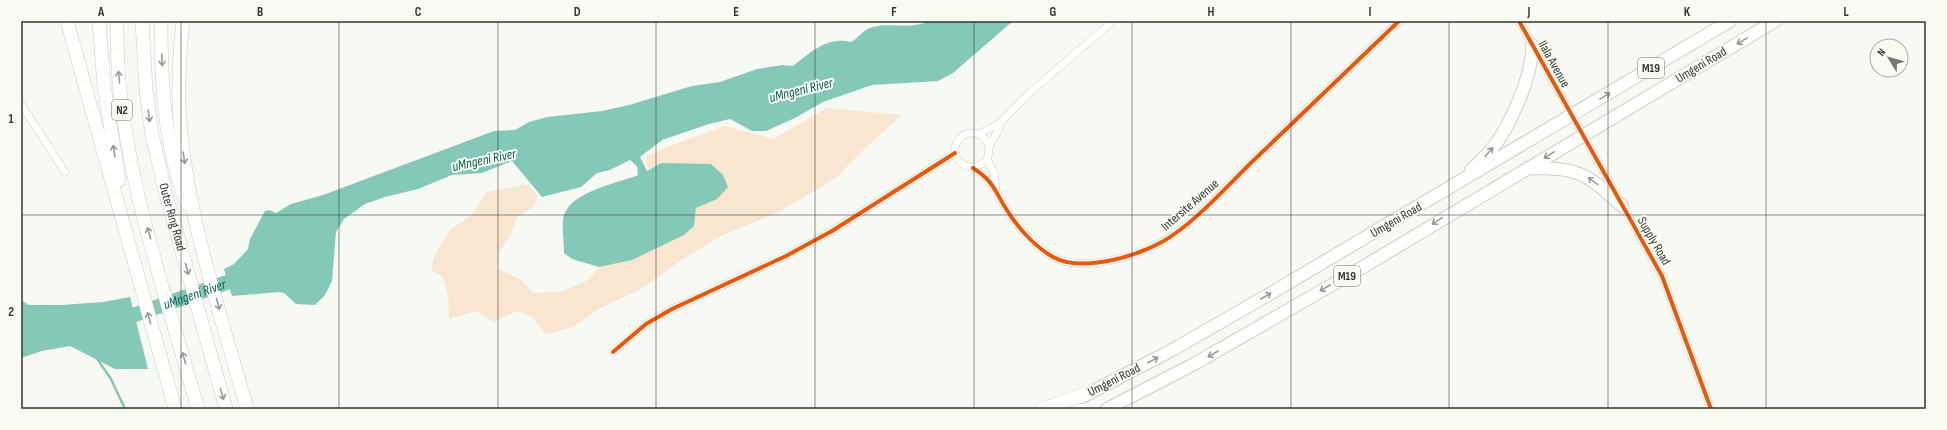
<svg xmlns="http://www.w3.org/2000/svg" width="1947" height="430" font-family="'Sofia Sans Condensed',sans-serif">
<rect width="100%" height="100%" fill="#f7f9f3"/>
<!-- green -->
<path fill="#f8e6d1" d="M 827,108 L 902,115 L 864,149 L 836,178 L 777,213 L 721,236 L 680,261 L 643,288 L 599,309 L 573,327 L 546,335 L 532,317 L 517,311 L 493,322 L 477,311 L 449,319 L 448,296 L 443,277 L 431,270 L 435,255 L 450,230 L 472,215 L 487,192 L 529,184 L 538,198 L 531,209 L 516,218 L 511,234 L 500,251 L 497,268 L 521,280 L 533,293 L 560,292 L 588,280 L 599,267 L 632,260 L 694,226 L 696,208 L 717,199 L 684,164 L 661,163 L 648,169 L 646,156 L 675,144 L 725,126 L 773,139 Z"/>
<!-- water -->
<path fill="#84c9b8" d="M 929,21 L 1013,21 L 953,73 L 938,81 L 872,85 L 823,102 L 795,118 L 766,131 L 752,131 L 730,119 L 709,124 L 662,140 L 640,157 L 647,171 L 661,163 L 711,164 L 723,175 L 728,187 L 717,199 L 696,208 L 694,226 L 684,235 L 632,260 L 599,267 L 572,259 L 564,253 C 564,243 562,228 563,219 C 568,191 617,184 638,175 L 637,166 L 630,160 L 610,170 L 597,173 L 581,187 L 542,197 L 512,161 L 482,173 L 452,175 L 418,189 L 385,197 L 365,204 L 344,219 L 336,232 L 332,281 L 325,295 L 315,305 L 296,304 L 284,293 L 279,292 L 232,296 L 224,269 L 234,264 L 248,249 L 250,239 L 265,211 L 269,210 L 276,213 L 291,204 L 323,195 L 494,131 L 515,130 L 529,122 L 547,117 L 602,111 L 629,105 L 692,86 L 720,82 L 757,69 L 782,65 L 793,66 C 810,53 827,36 851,42 C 859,38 863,29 873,27 C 891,22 911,30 929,21 Z
M 130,297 L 148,369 L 115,369 L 70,346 L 42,351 L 21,358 L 21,300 L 29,305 L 61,305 L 103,302 Z"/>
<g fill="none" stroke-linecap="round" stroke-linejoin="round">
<!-- stream -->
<path stroke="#84c9b8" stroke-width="2.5" d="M 96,357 L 111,379 L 125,409"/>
<!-- river -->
<path stroke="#84c9b8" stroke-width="15" id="s1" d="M 117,321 L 237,279 L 246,273"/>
<!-- minor casing -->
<g stroke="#cdceca" stroke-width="8">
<path id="minor" d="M 1519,21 L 1662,276 L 1711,409
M 21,104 L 65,172
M955 150a17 17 0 1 1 34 0a17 17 0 1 1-34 0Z
M 979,134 L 1000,123 L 1026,96 L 1113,21
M 989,146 L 999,129 L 1000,123
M 987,159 L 994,172 L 996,190
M 973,168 C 978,171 983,175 987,179 C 995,187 999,198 1005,207 C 1016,226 1034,246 1053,257 C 1084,274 1147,254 1173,235 C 1203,214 1229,184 1255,159 C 1303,113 1351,67 1399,21
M 613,352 L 646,324 L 672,309 L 786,256 L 832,231 L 955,153"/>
</g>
<!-- trunk casing -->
<g stroke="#cdceca" stroke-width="14">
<path id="trunk" d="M 1528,168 C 1579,168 1585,172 1622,206
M 1471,170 C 1478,164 1485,157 1491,150 C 1510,127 1533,75 1532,45
M 1082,397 L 1174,349 L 1268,295 L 1730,21
M 1107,409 L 1196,363 L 1363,267 L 1775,21"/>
</g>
<!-- motorway casing -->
<g stroke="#cdceca" stroke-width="14">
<g id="motorway">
<path d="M 67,21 L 175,409"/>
<path d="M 99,21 L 104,86 L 119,180"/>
<path d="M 117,21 C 117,52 118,84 123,115 C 137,214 171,313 198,409"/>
<path id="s2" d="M 142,21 L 146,90 L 152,135 L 165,191 L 226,409"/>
<path d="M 161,21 C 161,82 164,147 187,204"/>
<path d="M 183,21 C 179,58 177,96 181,133 C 190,227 222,318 247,409"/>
<path d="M 1042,409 L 1091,392"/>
</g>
</g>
<!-- minor -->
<use href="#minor" stroke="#fefefd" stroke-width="7"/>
<!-- trunk -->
<use href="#trunk" stroke="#fefefd" stroke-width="12"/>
<!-- motorway -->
<use href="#motorway" stroke="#fefefd" stroke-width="13"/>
<!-- cycleway casing -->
<g stroke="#f8fbf1" stroke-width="6">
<path id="cycleway" d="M 1519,21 L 1662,276 L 1711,409
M 973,168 C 978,171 983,175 987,179 C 995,187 999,198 1005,207 C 1016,226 1034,246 1053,257 C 1084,274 1147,254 1173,235 C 1203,214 1229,184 1255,159 C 1303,113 1351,67 1399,21
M 613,352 L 646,324 L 672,309 L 786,256 L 832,231 L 955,153"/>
</g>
<!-- cycleway -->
<use href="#cycleway" stroke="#e8590c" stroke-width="4"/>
</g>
<!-- one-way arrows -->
<defs><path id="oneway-shaft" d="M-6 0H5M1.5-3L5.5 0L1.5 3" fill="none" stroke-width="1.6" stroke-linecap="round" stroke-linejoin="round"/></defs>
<g stroke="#999a97">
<use href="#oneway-shaft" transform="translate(1742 41) rotate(149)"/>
<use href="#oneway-shaft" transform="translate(162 60) rotate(87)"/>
<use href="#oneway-shaft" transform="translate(119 77) rotate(-95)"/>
<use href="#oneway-shaft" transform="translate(1605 96) rotate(-31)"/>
<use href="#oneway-shaft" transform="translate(149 116) rotate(82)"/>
<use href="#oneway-shaft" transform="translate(114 151) rotate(-100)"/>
<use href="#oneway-shaft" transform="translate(1489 152) rotate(-50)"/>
<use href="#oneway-shaft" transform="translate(1549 155) rotate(149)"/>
<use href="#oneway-shaft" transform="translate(184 158) rotate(82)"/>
<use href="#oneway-shaft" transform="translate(1593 181) rotate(-144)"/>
<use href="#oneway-shaft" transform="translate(1437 221) rotate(149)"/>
<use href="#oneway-shaft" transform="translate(149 233) rotate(-106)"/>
<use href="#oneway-shaft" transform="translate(187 269) rotate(74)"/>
<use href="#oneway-shaft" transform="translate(1325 288) rotate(150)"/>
<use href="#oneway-shaft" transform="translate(1266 296) rotate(-30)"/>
<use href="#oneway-shaft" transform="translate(218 304) rotate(75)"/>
<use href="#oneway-shaft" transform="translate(149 318) rotate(-106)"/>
<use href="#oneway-shaft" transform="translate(1213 354) rotate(150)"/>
<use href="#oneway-shaft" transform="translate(184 358) rotate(-106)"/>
<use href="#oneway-shaft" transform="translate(1153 360) rotate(-27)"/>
<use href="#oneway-shaft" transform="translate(222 394) rotate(74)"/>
</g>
<!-- grid -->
<path fill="none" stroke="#343531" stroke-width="1" stroke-opacity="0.55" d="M 181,21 L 181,409M 339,21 L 339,409M 498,21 L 498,409M 656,21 L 656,409M 815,21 L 815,409M 974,21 L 974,409M 1132,21 L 1132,409M 1291,21 L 1291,409M 1449,21 L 1449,409M 1608,21 L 1608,409M 1766,21 L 1766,409M 21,215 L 1926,215"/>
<g text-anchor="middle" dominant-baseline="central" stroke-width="4" stroke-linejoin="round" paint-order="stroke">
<!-- shield labels -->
<g fill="#f8fbf1" stroke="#6f706b" stroke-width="1">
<rect x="1638" y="58" width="26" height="20" rx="3"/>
<rect x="112" y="100" width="20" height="20" rx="3"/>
<rect x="1334" y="266" width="26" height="20" rx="3"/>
</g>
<g font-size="12" font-weight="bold" fill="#343531">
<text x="1651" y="68">M19</text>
<text x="122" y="110">N2</text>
<text x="1347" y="276">M19</text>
</g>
<!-- street labels -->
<g font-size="13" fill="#343531" stroke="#f8fbf1">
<text transform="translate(1554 64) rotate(61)">Ilala Avenue</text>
<text transform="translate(1701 65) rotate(-31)">Umgeni Road</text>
<text transform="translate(1190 205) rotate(-41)">Intersite Avenue</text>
<text stroke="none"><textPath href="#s2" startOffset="199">Outer Ring Road</textPath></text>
<text transform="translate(1396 220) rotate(-30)">Umgeni Road</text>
<text transform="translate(1654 241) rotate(60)">Supply Road</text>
<text transform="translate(1114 380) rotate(-27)">Umgeni Road</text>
</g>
<!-- water labels -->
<g font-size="14" font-style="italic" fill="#116251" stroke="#f8fbf1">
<text transform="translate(801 90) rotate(-14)">uMngeni River</text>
<text transform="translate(484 160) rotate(-12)">uMngeni River</text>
<text stroke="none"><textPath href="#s1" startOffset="82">uMngeni River</textPath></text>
</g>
</g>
<!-- border -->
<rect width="1947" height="430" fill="none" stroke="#f8fbf1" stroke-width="44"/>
<!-- north arrow -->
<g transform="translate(1889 58) rotate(307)"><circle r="19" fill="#f8fbf1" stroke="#aaaca4"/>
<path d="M0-3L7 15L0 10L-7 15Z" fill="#787a75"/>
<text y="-6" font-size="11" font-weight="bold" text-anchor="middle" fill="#343531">N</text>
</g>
<rect x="22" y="22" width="1903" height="386" fill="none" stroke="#343531" stroke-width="1.5"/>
<g font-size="13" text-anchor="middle" font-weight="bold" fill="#343531">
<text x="101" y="16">A</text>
<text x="260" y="16">B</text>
<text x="418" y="16">C</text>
<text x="577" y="16">D</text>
<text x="736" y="16">E</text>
<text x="894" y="16">F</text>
<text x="1053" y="16">G</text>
<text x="1211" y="16">H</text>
<text x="1370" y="16">I</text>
<text x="1529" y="16">J</text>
<text x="1687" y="16">K</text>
<text x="1846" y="16">L</text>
<text x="11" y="123">1</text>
<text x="11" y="316">2</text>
</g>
</svg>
